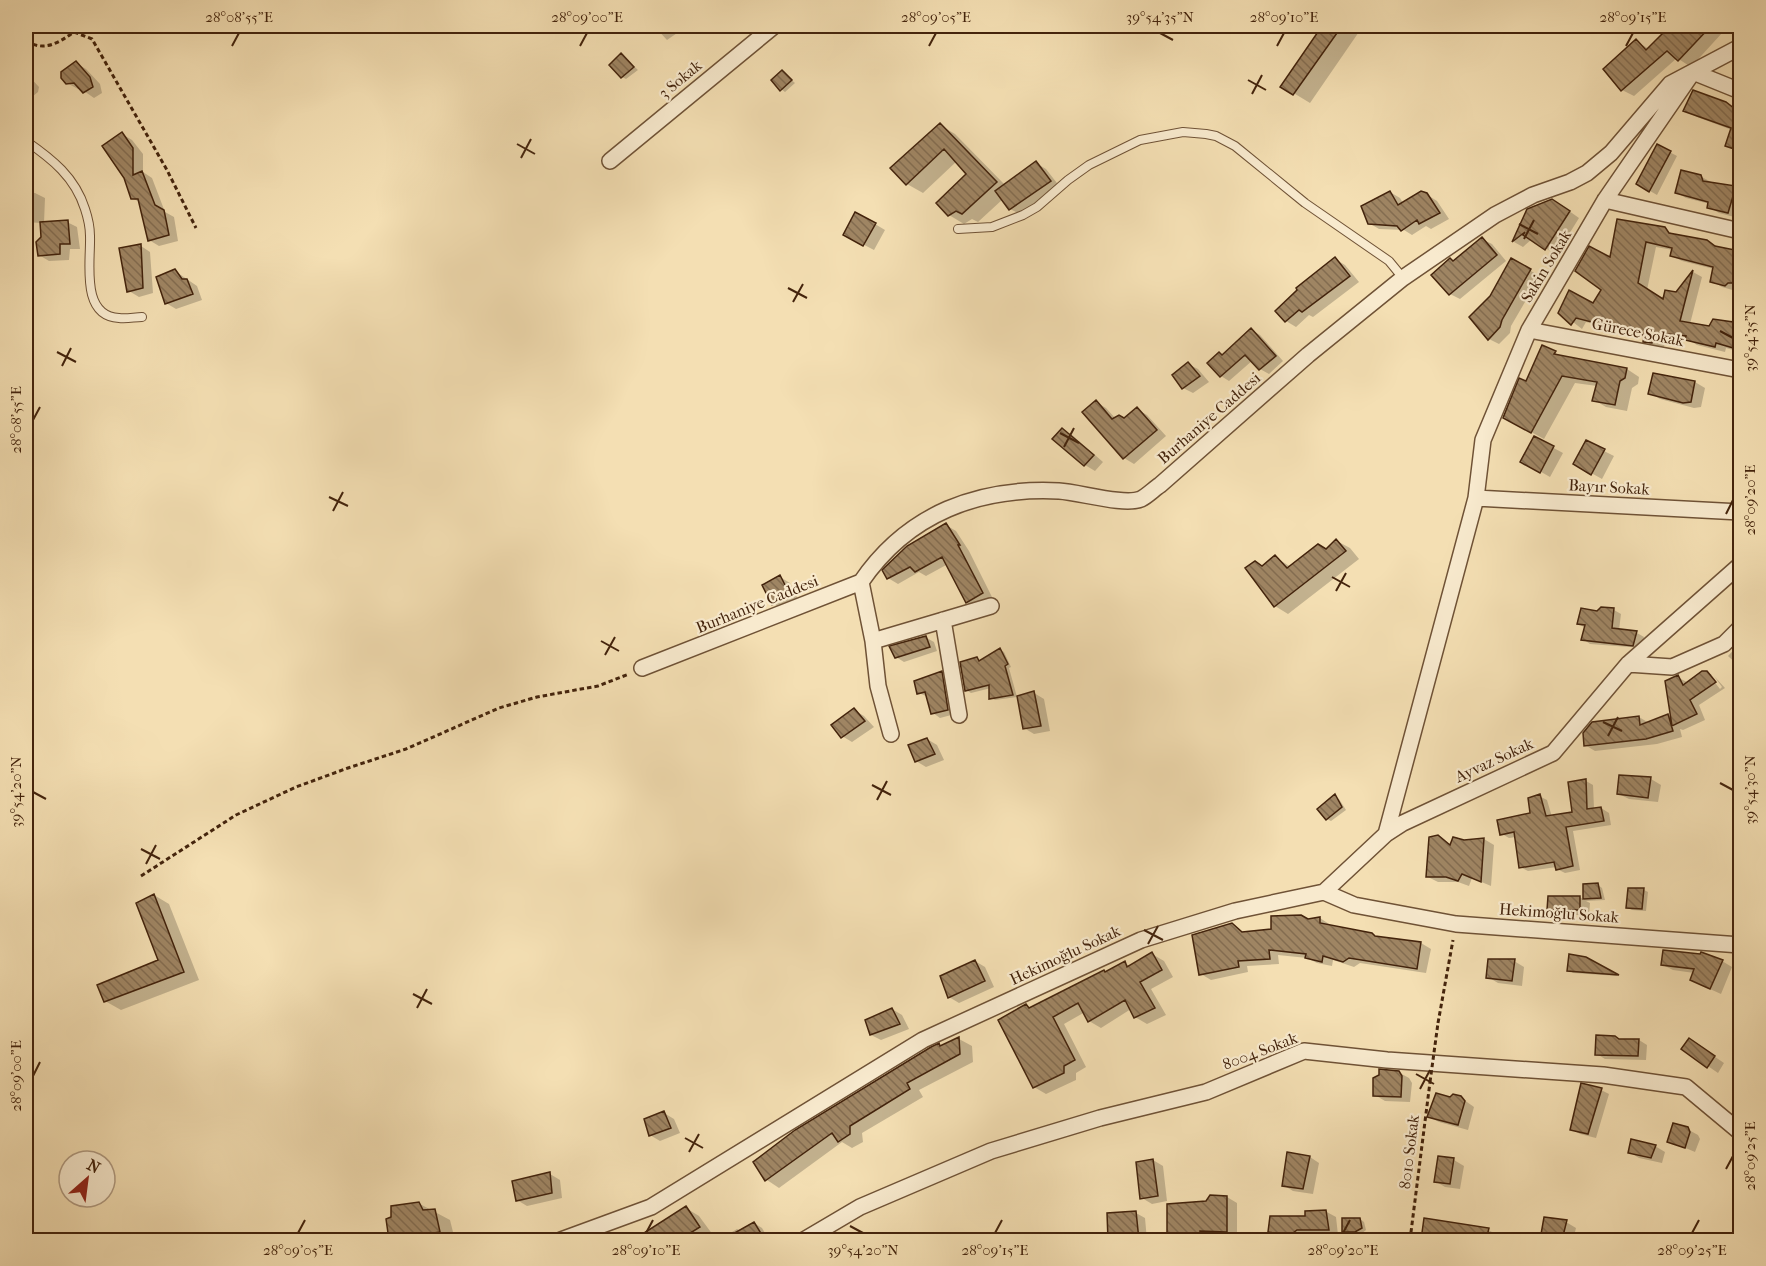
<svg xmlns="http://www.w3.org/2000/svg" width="1766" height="1266" font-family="'IM FELL French Canon',serif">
<defs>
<pattern id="building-back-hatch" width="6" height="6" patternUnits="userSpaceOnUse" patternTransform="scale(1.5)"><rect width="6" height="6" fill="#9f8563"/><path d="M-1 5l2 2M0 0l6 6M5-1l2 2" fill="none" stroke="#836c50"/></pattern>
</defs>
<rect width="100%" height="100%" fill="#f4dfb3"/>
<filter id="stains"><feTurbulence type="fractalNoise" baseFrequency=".00333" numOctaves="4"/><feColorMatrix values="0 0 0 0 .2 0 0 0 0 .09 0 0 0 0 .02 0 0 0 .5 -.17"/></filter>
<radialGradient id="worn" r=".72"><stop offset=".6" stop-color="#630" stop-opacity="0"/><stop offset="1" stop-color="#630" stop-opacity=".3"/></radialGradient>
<!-- shadow -->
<path fill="#0003" d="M 657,26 L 676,26 L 680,31 L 667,40 L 655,27 Z
M 1323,26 L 1363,26 L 1310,103 L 1282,86 Z
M 1672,26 L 1681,26 L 1685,28 L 1687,26 L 1740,26 L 1740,27 L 1727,34 L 1723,32 L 1691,67 L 1677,58 L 1634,96 L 1622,90 L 1636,41 L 1649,49 Z
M 625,58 L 638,70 L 626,79 L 622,77 Z
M 76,63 L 86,69 L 100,84 L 102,93 L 94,98 L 81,89 L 78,89 L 67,83 Z
M 782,72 L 795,83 L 785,92 L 781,89 Z
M 26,73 L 39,87 L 38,92 L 27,101 L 26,100 Z
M 1693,92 L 1740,111 L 1740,153 L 1727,145 L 1732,130 L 1697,117 L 1684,110 Z
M 940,125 L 955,134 L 1005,185 L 1036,163 L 1046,169 L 1060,187 L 1020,214 L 1010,209 L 1003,199 L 978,222 L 972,219 L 964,224 L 949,215 L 968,174 L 957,161 L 923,193 L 907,184 L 892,168 Z
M 122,134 L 132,140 L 143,154 L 143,172 L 152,178 L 165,212 L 174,217 L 178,241 L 159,246 L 149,240 L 141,203 L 132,198 Z
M 1658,146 L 1677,156 L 1657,195 L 1638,184 Z
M 1700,176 L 1711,182 L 1731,187 L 1740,192 L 1740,210 L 1738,218 L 1719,213 L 1709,207 L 1710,204 L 1686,198 L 1677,193 Z
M 26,192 L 35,193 L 45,198 L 44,223 L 67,222 L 77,227 L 80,249 L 70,249 L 69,260 L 49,261 L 39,255 L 42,238 L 41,223 L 26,222 Z
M 1390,192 L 1400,198 L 1403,203 L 1426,194 L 1437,201 L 1449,219 L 1431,229 L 1426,226 L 1412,235 L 1404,230 L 1379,229 L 1369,223 Z
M 1562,206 L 1579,218 L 1556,255 L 1532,239 L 1523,247 L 1514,242 L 1528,210 Z
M 875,224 L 885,230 L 874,250 L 845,235 Z
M 1664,229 L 1675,235 L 1740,254 L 1740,288 L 1736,291 L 1722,287 L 1712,281 L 1714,269 L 1682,261 L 1672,256 L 1673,250 L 1656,247 L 1647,290 L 1664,301 L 1677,293 L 1693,272 L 1702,277 L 1690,324 L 1710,328 L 1731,323 L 1733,316 L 1740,318 L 1740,352 L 1726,348 L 1725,352 L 1697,345 L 1689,340 L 1668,338 L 1663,348 L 1655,347 L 1645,341 L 1645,337 L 1586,322 L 1582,329 L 1560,312 L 1593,305 L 1603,290 L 1611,259 Z
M 1482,239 L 1492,244 L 1506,261 L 1460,299 L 1450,294 L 1455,262 Z
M 141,246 L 150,252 L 153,293 L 139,297 L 129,291 Z
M 1335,259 L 1345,265 L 1359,282 L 1313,317 L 1309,315 L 1296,327 L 1286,321 Z
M 1511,260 L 1540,276 L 1511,326 L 1510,333 L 1499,344 L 1489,339 L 1491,297 Z
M 175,271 L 197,286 L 202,300 L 176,309 L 166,303 Z
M 1252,330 L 1260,335 L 1283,361 L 1269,374 L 1260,369 L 1253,360 L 1229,381 L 1221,376 L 1219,353 L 1223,356 Z
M 1555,353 L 1564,358 L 1627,369 L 1639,377 L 1638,384 L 1632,388 L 1627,411 L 1606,407 L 1594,400 L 1597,386 L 1575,383 L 1544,439 L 1517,424 L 1526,384 Z
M 1188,364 L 1198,369 L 1209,382 L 1193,393 L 1183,388 Z
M 1695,382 L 1705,388 L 1701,407 L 1694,408 L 1660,399 L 1650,393 Z
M 1096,402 L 1106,408 L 1116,419 L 1124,419 L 1137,409 L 1147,415 L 1166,436 L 1134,464 L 1124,458 L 1084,412 Z
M 1062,430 L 1072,435 L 1103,462 L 1095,471 L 1085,465 Z
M 1535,438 L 1563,453 L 1550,477 L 1522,461 Z
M 1604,451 L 1614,456 L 1602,479 L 1575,464 Z
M 946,525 L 956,531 L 969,551 L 993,599 L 977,608 L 967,602 L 948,564 L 926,576 L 919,572 L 898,584 L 888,578 Z
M 1337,541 L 1350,548 L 1359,559 L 1288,614 L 1275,606 L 1263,567 L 1275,557 L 1291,567 L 1327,551 Z
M 780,577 L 790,583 L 799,601 L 783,609 L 773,604 Z
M 1601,609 L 1614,610 L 1621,614 L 1619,630 L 1637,633 L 1644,637 L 1642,648 L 1590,644 L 1583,639 L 1586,628 L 1578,624 Z
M 925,637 L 934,642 L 937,651 L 904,662 L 896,657 Z
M 1740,643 L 1740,667 L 1728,656 Z
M 1000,650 L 1004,652 L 1011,667 L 1009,668 L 1017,697 L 995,700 L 991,698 L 991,688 L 971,693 L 966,690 L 977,659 L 981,661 Z
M 1707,672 L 1712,675 L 1709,675 L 1720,689 L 1722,687 L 1714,676 L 1725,688 L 1699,705 L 1705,720 L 1683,730 L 1680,729 L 1682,737 L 1657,744 L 1595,751 L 1585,745 L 1639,717 L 1649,723 L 1668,716 L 1672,718 L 1677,677 L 1687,682 Z
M 942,673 L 949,677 L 955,714 L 940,718 L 933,713 L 928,697 L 919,693 Z
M 1034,693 L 1044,699 L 1050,731 L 1034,734 L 1024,728 Z
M 854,710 L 864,716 L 874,727 L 852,742 L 842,736 Z
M 927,739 L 937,745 L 944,760 L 926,767 L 916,761 Z
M 1651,779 L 1661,785 L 1658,802 L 1629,799 L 1619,794 Z
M 1586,781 L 1593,785 L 1594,809 L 1601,808 L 1609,813 L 1611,825 L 1573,831 L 1580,870 L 1565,873 L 1557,869 L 1557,867 L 1528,871 L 1520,867 L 1516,837 L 1509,838 L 1502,834 L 1532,815 L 1539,796 L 1547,800 L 1552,817 L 1574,813 Z
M 1335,796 L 1339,799 L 1346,810 L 1331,821 L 1327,819 Z
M 1437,837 L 1451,845 L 1484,839 L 1494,845 L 1491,886 L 1472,878 L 1469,886 L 1458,882 L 1438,882 L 1428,877 Z
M 1584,885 L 1598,885 L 1602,888 L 1605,900 L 1586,901 L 1590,903 L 1589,915 L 1558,915 L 1548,909 L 1550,898 L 1580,897 L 1584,900 Z
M 1644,890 L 1648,892 L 1646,911 L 1632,910 L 1628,908 Z
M 154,895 L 169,904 L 199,980 L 121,1010 L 105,1001 L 160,961 Z
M 1320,918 L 1329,924 L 1330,927 L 1378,938 L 1421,943 L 1431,949 L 1426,973 L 1360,963 L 1354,967 L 1333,960 L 1332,966 L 1317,963 L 1307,958 L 1278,955 L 1279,964 L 1247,966 L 1248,972 L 1211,980 L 1201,974 L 1231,925 L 1245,933 L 1273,930 Z
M 1152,954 L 1164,961 L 1173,977 L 1151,989 L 1166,1015 L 1147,1024 L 1135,1017 L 1131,1009 L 1101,1028 L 1089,1021 L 1085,1012 L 1064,1024 L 1086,1067 L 1076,1073 L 1076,1080 L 1046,1094 L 1034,1087 L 1026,1006 L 1031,1009 L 1125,963 L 1131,967 Z
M 1585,958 L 1618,976 L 1573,973 L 1569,970 Z
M 975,961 L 985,967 L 994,987 L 959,1003 L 949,997 Z
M 1514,961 L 1524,967 L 1522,986 L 1498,983 L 1488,977 Z
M 1722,961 L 1732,967 L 1721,994 L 1701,985 L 1694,973 L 1673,970 L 1663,965 Z
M 892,1009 L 902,1015 L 909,1029 L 881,1040 L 871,1035 Z
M 959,1039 L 972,1046 L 973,1062 L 919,1090 L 923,1097 L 862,1133 L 863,1142 L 852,1148 L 842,1142 L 779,1188 L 767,1180 L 755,1163 L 939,1045 L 941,1047 Z
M 1621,1040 L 1639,1040 L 1647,1045 L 1646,1060 L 1605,1059 L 1597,1054 Z
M 1699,1046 L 1724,1063 L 1718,1073 L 1683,1049 Z
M 1398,1072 L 1409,1078 L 1412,1083 L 1410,1102 L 1385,1101 L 1375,1095 Z
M 1601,1090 L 1609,1094 L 1596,1138 L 1580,1134 L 1571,1129 Z
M 1460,1097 L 1474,1107 L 1468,1130 L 1439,1122 L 1429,1117 L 1450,1099 Z
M 664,1113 L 674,1119 L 680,1133 L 660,1141 L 650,1135 Z
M 1687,1129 L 1698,1135 L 1700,1139 L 1695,1152 L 1669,1141 Z
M 1655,1146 L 1665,1152 L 1662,1163 L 1639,1158 L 1629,1152 Z
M 1310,1157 L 1319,1163 L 1313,1194 L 1293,1191 L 1283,1185 Z
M 1153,1160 L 1163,1166 L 1167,1201 L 1152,1204 L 1142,1198 Z
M 1454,1160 L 1464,1166 L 1460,1189 L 1445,1187 L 1435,1181 Z
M 550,1174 L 560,1180 L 562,1198 L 527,1206 L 517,1200 Z
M 1211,1197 L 1227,1197 L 1237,1203 L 1237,1237 L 1210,1236 L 1210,1240 L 1175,1240 L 1169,1237 L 1207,1203 Z
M 418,1203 L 450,1220 L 455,1240 L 394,1240 L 391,1239 Z
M 686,1208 L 699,1216 L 713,1235 L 704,1240 L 631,1240 L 642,1234 L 644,1235 Z
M 1325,1211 L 1336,1217 L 1338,1235 L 1307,1235 L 1298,1240 L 1280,1237 L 1270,1231 Z
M 1136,1213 L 1145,1218 L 1147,1240 L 1088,1240 L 1085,1235 L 1110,1234 Z
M 1360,1219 L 1364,1222 L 1366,1230 L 1361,1234 L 1348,1234 L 1343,1231 Z
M 1545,1219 L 1566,1222 L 1576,1228 L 1573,1240 L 1541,1240 Z
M 1425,1220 L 1488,1230 L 1498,1235 L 1497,1238 L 1504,1240 L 1422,1240 Z
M 754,1223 L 762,1228 L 769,1240 L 719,1240 L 737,1229 L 741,1231 Z
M 1053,1235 L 1062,1240 L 1042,1240 L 1042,1237 Z"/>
<!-- building -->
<path fill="url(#building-back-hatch)" stroke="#43230c" stroke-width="1.5" d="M 1322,26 L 1342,26 L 1293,95 L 1280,87 Z
M 1670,26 L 1711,26 L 1678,61 L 1667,51 L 1621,91 L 1603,69 L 1636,39 L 1646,50 Z
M 621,53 L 634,67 L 621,78 L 609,65 Z
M 76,61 L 90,77 L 93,87 L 83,93 L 74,83 L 66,84 L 61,78 L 61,72 Z
M 782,70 L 792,80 L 780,91 L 771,80 Z
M 1693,90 L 1726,102 L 1735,109 L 1740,108 L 1740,151 L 1725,146 L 1731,128 L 1683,111 Z
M 940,123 L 997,182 L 962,214 L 956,211 L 948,216 L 936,203 L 966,174 L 944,149 L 906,185 L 890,168 Z
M 122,132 L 133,148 L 133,175 L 142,171 L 155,205 L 164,210 L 169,235 L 148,241 L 138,199 L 131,199 L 124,178 L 102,146 Z
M 1657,144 L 1671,151 L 1649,192 L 1636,184 Z
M 1036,161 L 1051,181 L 1009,210 L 995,191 Z
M 1681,170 L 1701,175 L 1703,181 L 1736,186 L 1728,213 L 1707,208 L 1708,202 L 1675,193 Z
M 1390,191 L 1398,205 L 1421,191 L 1427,193 L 1440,213 L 1419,224 L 1417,220 L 1401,231 L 1397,226 L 1368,224 L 1361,206 Z
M 1552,199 L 1570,211 L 1545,250 L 1523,235 L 1525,232 L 1512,242 L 1527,209 Z
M 855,212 L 876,223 L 863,246 L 843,235 Z
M 1617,219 L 1665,227 L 1669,233 L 1707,240 L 1715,246 L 1740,251 L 1734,283 L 1728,283 L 1725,286 L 1710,282 L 1713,267 L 1670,256 L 1672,248 L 1646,242 L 1638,283 L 1663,299 L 1665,290 L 1676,292 L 1693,270 L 1680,321 L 1709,326 L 1713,319 L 1740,323 L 1740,350 L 1716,343 L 1715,347 L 1685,340 L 1686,336 L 1658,333 L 1652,343 L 1643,342 L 1644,335 L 1576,318 L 1571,325 L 1558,313 L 1569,290 L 1593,303 L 1601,290 L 1575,271 L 1589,246 L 1610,257 Z
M 68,220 L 70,244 L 60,244 L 60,254 L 38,256 L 36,242 L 41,237 L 40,222 Z
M 1482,237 L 1497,255 L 1449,295 L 1431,275 L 1450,258 L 1453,261 Z
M 141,244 L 143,288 L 127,292 L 119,248 Z
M 1335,257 L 1350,276 L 1302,312 L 1299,310 L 1285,322 L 1275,311 L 1297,290 L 1296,288 Z
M 1511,258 L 1531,269 L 1502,320 L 1500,327 L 1488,340 L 1469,317 L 1490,296 Z
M 175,269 L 182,279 L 187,279 L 193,294 L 165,304 L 156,277 Z
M 1251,328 L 1276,356 L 1259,370 L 1245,355 L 1220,377 L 1207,363 L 1219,352 L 1222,355 Z
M 1542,345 L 1556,351 L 1554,354 L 1627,368 L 1625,378 L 1620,381 L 1615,405 L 1592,401 L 1597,382 L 1562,376 L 1531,433 L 1503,418 L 1519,378 L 1526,381 Z
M 1188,362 L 1200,376 L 1182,389 L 1172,375 Z
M 1653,373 L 1695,381 L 1691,402 L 1683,403 L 1648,394 Z
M 1096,400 L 1112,419 L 1119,415 L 1124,418 L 1137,407 L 1157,430 L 1123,459 L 1082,412 Z
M 1062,428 L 1094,455 L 1084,466 L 1052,439 Z
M 1534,436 L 1554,446 L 1540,473 L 1520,462 Z
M 1586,440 L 1605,449 L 1591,475 L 1573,464 Z
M 946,523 L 960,545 L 958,545 L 983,593 L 966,603 L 942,557 L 915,572 L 910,567 L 887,579 L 882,570 L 907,546 Z
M 1336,539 L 1346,551 L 1274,607 L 1245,568 L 1255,561 L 1262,566 L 1275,555 L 1287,568 L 1318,544 L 1326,549 Z
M 780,575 L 790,595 L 772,605 L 762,585 Z
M 1601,607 L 1614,608 L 1612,628 L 1637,631 L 1633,646 L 1581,640 L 1585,625 L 1577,624 L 1581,608 L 1597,611 Z
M 926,636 L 930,647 L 895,658 L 889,646 Z
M 1000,648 L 1008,664 L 1005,666 L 1013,695 L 989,699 L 989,685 L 965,691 L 960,662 L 977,657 L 979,661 Z
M 942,671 L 948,710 L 931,714 L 925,692 L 917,694 L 914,681 Z
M 1702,671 L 1707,671 L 1716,682 L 1690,700 L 1697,714 L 1672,726 L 1665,681 L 1678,675 L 1683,685 Z
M 1034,691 L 1041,726 L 1023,729 L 1017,696 Z
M 854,708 L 865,721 L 841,738 L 831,725 Z
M 1668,714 L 1673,731 L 1646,739 L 1584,746 L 1583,733 L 1592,722 L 1639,716 L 1640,725 Z
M 927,738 L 935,754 L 915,762 L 908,745 Z
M 1619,775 L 1651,777 L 1648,798 L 1617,794 Z
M 1586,779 L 1587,809 L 1601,807 L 1604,821 L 1566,827 L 1573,866 L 1556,870 L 1554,862 L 1519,868 L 1514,832 L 1500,835 L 1497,820 L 1530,813 L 1528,798 L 1540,794 L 1546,816 L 1572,812 L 1568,782 Z
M 1335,794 L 1342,807 L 1326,820 L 1317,809 Z
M 1438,835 L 1450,845 L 1453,837 L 1464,840 L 1484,838 L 1481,882 L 1462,874 L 1458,881 L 1446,877 L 1426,877 L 1429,837 Z
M 1598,883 L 1601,898 L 1583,899 L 1583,884 Z
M 1628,888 L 1644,888 L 1642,909 L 1626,908 Z
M 154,894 L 184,972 L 104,1002 L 97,985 L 158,960 L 136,903 Z
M 1548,896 L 1580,896 L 1580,910 L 1547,910 Z
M 1301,915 L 1308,919 L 1320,917 L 1320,923 L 1372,933 L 1375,936 L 1421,942 L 1417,969 L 1349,958 L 1343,962 L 1323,956 L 1322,962 L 1305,958 L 1306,954 L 1269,950 L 1270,959 L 1238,961 L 1239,967 L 1199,975 L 1192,935 L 1232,923 L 1242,932 L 1271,929 L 1271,916 Z
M 1663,950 L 1700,954 L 1701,952 L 1723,960 L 1710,989 L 1690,980 L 1694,969 L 1661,965 Z
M 1152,952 L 1162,970 L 1140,982 L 1155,1008 L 1134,1018 L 1125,1000 L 1088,1022 L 1078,1003 L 1053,1017 L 1075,1060 L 1064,1066 L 1064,1073 L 1033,1088 L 998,1020 L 1026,1004 L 1029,1008 L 1104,970 L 1105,972 L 1125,961 L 1127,967 Z
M 1569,954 L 1586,957 L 1619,975 L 1567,971 Z
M 1488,959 L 1515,959 L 1512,981 L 1486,978 Z
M 975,960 L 985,981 L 948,998 L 940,976 Z
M 892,1008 L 900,1024 L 870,1035 L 865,1020 Z
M 1596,1035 L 1615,1036 L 1619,1039 L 1639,1039 L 1638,1056 L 1595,1055 Z
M 959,1037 L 960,1054 L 907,1083 L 910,1089 L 850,1126 L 850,1134 L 838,1142 L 832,1133 L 765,1181 L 753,1162 L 795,1130 L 931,1047 L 939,1043 L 940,1046 Z
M 1689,1038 L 1715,1056 L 1707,1068 L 1681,1049 Z
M 1379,1069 L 1399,1071 L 1402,1076 L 1401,1097 L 1373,1096 L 1373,1078 L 1379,1075 Z
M 1581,1083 L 1602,1088 L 1588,1134 L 1570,1130 Z
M 1436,1093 L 1450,1097 L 1453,1094 L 1461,1096 L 1465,1101 L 1458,1125 L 1427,1117 Z
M 664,1111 L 671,1128 L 649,1136 L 644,1119 Z
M 1673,1123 L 1688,1127 L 1690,1132 L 1685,1148 L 1667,1142 Z
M 1631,1139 L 1656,1145 L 1651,1158 L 1628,1153 Z
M 1287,1152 L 1310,1156 L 1303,1189 L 1282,1186 Z
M 1438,1156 L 1454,1158 L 1450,1184 L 1434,1182 Z
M 1153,1159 L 1158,1196 L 1140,1199 L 1136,1162 Z
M 550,1172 L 552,1193 L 516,1201 L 512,1181 Z
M 1210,1195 L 1227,1196 L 1227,1232 L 1200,1231 L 1200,1238 L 1167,1238 L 1167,1204 L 1206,1201 Z
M 419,1202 L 423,1210 L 435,1209 L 440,1232 L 389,1240 L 386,1219 L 391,1217 L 391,1206 Z
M 686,1206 L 700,1227 L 679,1240 L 633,1240 Z
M 1326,1210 L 1329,1230 L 1297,1230 L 1289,1236 L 1268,1232 L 1270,1216 L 1305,1216 L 1305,1211 Z
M 1136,1211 L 1139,1240 L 1108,1240 L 1107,1213 Z
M 1544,1217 L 1567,1220 L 1562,1240 L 1540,1240 Z
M 1342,1218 L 1360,1218 L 1362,1228 L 1355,1232 L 1342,1232 Z
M 1424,1218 L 1489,1228 L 1486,1240 L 1421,1240 Z
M 754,1222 L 765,1240 L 722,1240 Z"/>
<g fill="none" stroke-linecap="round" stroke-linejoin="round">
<!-- service casing -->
<g stroke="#6f5236" stroke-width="10">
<path id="service" d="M 26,141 C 52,159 75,177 85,209 C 88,218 90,227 90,236 C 91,261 80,316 119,318 C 127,319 135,317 142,317
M 958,229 L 992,227 L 1023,215 L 1037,207 L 1068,180 L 1089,165 L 1140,140 L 1183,132 L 1206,134 L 1216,136 L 1235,146 L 1305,203 L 1389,261 L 1403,278"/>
</g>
<!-- minor casing -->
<g stroke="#6f5236" stroke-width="18">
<path id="minor" d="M 1693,72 L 1740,91
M 610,161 L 774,26
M 1605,200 L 1740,231
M 1529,330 L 1740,370
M 1476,498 L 1740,512
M 861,582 L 873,641 L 878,686 L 891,734
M 943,620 L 959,715
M 873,641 L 991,606
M 1628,664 L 1672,667 L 1724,644 L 1740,628
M 642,668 L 861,582 C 908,513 979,487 1059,491 C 1079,492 1124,506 1141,499 C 1147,496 1154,489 1160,485 L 1308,355 L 1403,278 L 1495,215 L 1533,195 L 1570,182 L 1587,173 L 1611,153 L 1670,84 L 1740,47
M 1386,834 L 1476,498 L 1483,440 L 1529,330 L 1605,200 L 1691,75
M 1324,892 L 1386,834 L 1403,823 L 1553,753 L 1628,664 L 1740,565
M 561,1240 L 651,1207 L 923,1040 L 1141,940 L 1235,911 L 1324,892 L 1354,905 L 1456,924 L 1740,945
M 804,1240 L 860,1207 L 991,1151 L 1100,1118 L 1206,1092 L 1304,1051 L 1387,1060 L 1603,1075 L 1686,1087 L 1740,1132"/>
</g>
<!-- path -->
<path stroke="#43230c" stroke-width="3" stroke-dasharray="4.5 3" stroke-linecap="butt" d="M 26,41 C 45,52 58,43 74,32 L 92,39 L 167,170 L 196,228
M 141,876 L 236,815 L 296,787 L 348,768 L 406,749 L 499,708 L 537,697 L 598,686 L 629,674
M 1438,1023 L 1453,940
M 1410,1240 L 1430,1082"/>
<!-- service -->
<use href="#service" stroke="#f8eace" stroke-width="8"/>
<!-- minor -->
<use href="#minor" stroke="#f8eace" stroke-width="15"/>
<!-- path-bridge -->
<path stroke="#43230c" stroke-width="3" stroke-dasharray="4.5 3" stroke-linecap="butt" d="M 1430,1082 L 1438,1023"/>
</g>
<!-- ticks -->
<path fill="none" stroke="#43230c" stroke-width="2" d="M 1160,33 L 1173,40M 232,46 L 239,33M 580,46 L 587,33M 929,46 L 936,33M 1277,46 L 1284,33M 1626,46 L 1633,33M 1248,80 L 1266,90M 1252,94 L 1262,75M 517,144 L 535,154M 521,158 L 531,139M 1519,224 L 1538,234M 1524,239 L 1534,220M 788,288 L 807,298M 793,302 L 803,284M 1720,331 L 1733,338M 57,352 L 76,362M 62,366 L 71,348M 33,420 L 40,407M 1060,433 L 1079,443M 1064,447 L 1074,428M 329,497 L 348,506M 333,511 L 343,492M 1726,514 L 1733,500M 1332,577 L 1350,587M 1336,591 L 1346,573M 601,641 L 619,651M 605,655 L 615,637M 1603,722 L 1622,731M 1608,736 L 1618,717M 1720,783 L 1733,790M 872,785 L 891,795M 33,792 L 46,799M 877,800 L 887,781M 141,849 L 160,859M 146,864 L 156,845M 1144,930 L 1163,940M 1148,944 L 1158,926M 413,994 L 432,1004M 417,1008 L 427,989M 1416,1074 L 1434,1084M 33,1076 L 40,1062M 1420,1089 L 1430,1070M 685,1138 L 703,1148M 689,1152 L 699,1134M 1726,1169 L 1733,1156M 850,1226 L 863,1233M 298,1233 L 305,1220M 646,1233 L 653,1220M 995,1233 L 1002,1220M 1343,1233 L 1350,1220M 1692,1233 L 1699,1220"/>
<g text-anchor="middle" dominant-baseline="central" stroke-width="4.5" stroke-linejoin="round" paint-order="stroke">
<!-- street labels -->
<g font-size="16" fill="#43230c" stroke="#f8eace">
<text transform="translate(680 79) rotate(-40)">3 Sokak</text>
<text transform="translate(1546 266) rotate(-59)">Sakin Sokak</text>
<text transform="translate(1638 332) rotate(11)">Gürece Sokak</text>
<text transform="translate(1209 418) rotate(-41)">Burhaniye Caddesi</text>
<text transform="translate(1609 487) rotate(3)">Bayır Sokak</text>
<text transform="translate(757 604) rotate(-22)">Burhaniye Caddesi</text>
<text transform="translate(1494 760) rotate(-25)">Ayvaz Sokak</text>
<text transform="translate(1559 913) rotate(4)">Hekimoğlu Sokak</text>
<text transform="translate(1065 955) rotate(-25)">Hekimoğlu Sokak</text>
<text transform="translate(1260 1051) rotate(-21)">8004 Sokak</text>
<text transform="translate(1409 1152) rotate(-83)">8010 Sokak</text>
</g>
</g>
<!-- margin -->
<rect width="1766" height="1266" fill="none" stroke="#f4dfb3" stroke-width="66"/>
<!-- north arrow -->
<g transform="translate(87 1179) rotate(28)"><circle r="28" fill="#f8eace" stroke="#b09a80" stroke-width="1.5"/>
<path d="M0-4.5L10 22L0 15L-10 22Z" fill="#8f2418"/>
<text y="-9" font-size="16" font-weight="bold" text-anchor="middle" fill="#43230c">N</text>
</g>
<rect x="33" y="33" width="1700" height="1200" fill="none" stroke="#43230c" stroke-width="2"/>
<g font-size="15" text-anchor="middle" fill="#43230c">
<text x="239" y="22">28°08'55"E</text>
<text x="587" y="22">28°09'00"E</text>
<text x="936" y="22">28°09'05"E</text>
<text x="1160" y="22">39°54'35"N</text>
<text x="1284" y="22">28°09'10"E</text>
<text x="1633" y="22">28°09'15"E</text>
<text transform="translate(1750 338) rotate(-90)" y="5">39°54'35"N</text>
<text transform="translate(16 420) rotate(-90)" y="5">28°08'55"E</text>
<text transform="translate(1750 500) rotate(-90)" y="5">28°09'20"E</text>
<text transform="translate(1750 790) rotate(-90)" y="5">39°54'30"N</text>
<text transform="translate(16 792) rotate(-90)" y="5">39°54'20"N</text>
<text transform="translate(16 1076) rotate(-90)" y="5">28°09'00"E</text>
<text transform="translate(1750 1156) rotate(-90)" y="5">28°09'25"E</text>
<text x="298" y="1255">28°09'05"E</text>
<text x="646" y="1255">28°09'10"E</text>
<text x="863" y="1255">39°54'20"N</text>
<text x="995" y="1255">28°09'15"E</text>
<text x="1343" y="1255">28°09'20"E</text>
<text x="1692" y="1255">28°09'25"E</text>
</g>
<rect width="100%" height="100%" filter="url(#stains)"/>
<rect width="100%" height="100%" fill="url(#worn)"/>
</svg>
